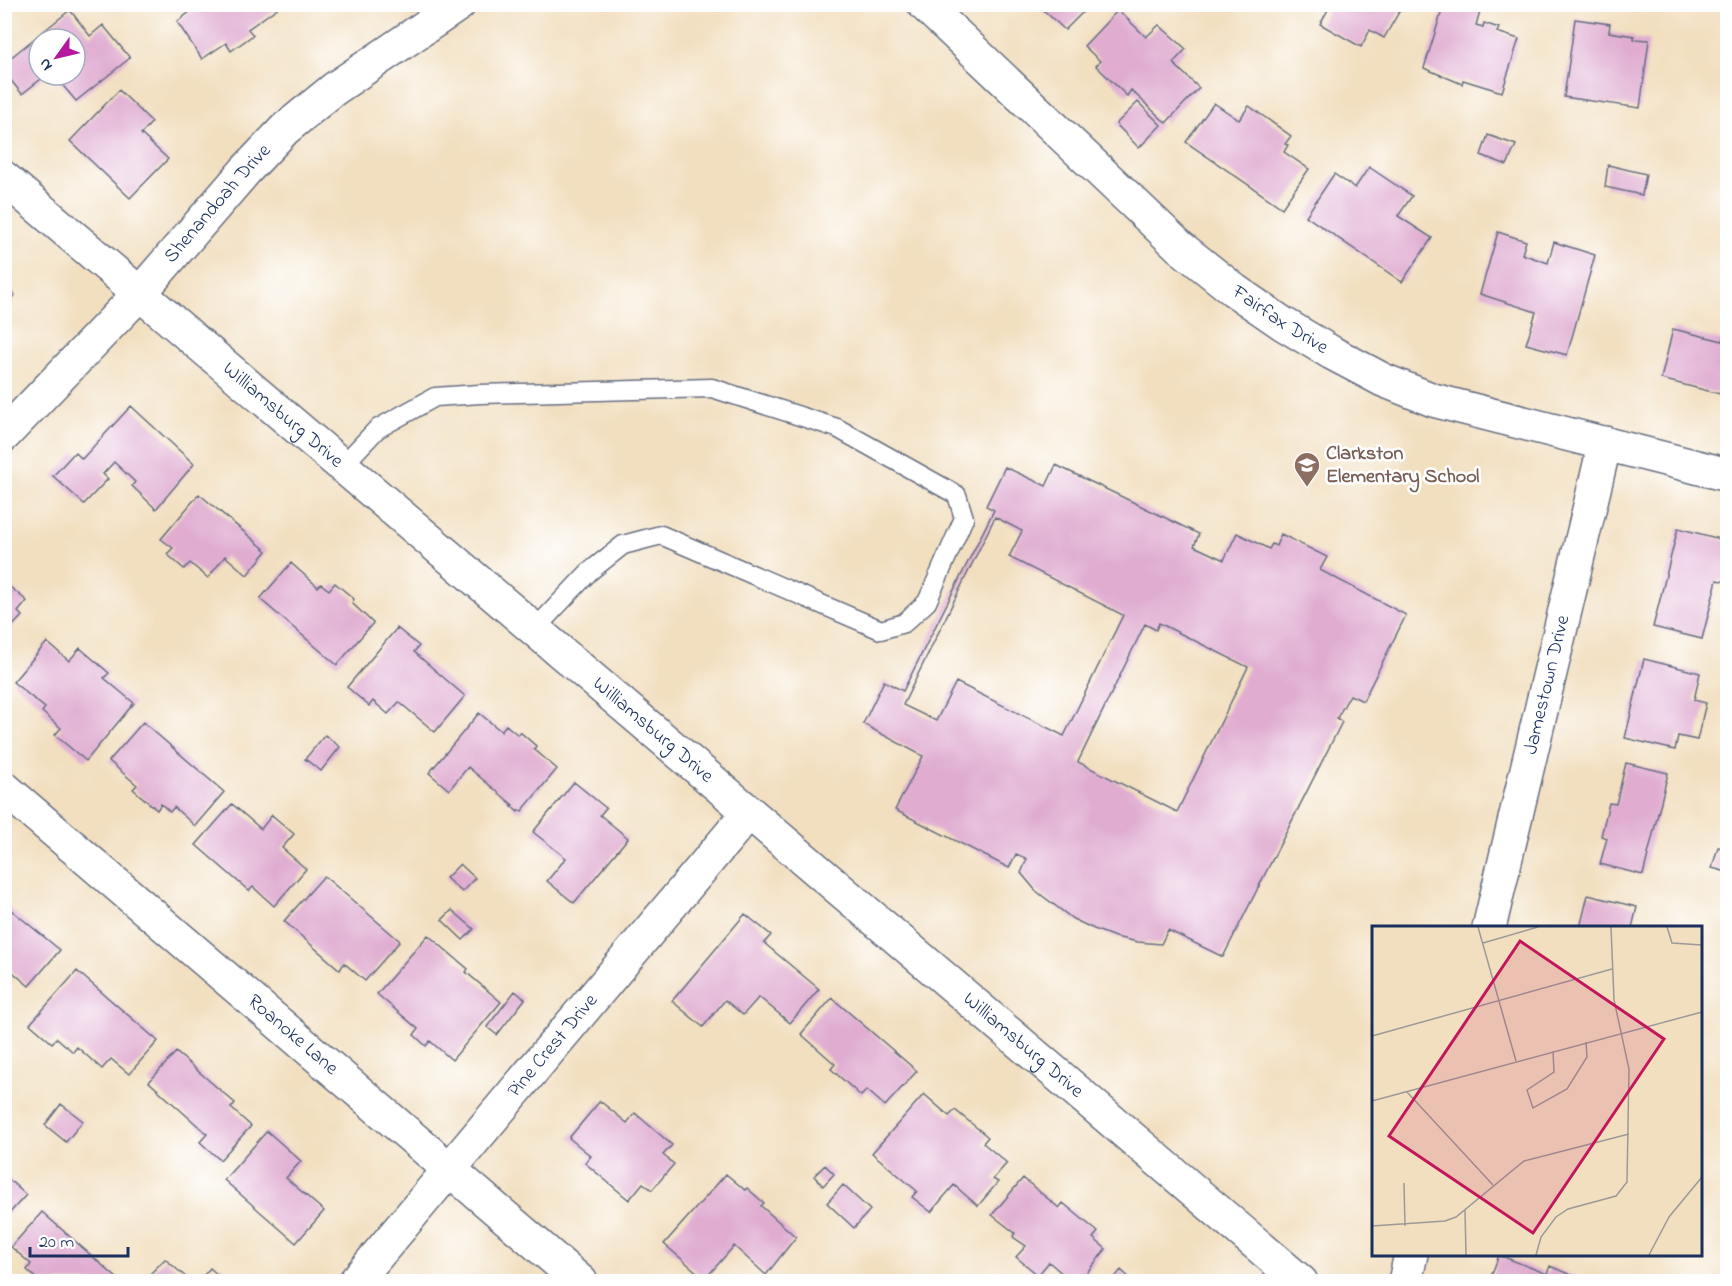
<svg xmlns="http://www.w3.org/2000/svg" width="1732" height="1286" font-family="'Indie Flower',sans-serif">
<rect width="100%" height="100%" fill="#fff"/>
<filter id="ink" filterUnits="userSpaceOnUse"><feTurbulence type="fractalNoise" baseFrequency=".0167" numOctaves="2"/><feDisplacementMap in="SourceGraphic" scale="12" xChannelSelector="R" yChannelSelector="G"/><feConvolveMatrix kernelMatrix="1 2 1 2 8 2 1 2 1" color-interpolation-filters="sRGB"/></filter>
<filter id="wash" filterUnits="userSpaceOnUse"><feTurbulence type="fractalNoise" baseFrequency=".008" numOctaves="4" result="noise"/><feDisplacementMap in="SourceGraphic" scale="24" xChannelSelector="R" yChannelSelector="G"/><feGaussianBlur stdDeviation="1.35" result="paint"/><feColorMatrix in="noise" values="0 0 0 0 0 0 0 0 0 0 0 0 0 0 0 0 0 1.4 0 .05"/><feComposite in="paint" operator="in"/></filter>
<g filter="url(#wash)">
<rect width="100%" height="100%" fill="#f2dfc0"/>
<g id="blocks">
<!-- building -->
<path fill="#e0add1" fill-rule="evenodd" d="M 200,4 L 283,4 L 248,29 L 253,35 L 231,51 L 226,43 L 202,59 L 177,22 Z
M 1037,4 L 1091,4 L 1065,30 Z
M 1444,4 L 1482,4 L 1476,25 L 1483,27 L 1484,23 L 1499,28 L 1497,32 L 1519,39 L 1502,92 L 1463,80 L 1462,84 L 1424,68 Z
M 1324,5 L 1403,5 L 1384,38 L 1370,30 L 1361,47 L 1320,24 L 1329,8 Z
M 70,10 L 90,36 L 103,25 L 130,58 L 76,101 L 54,75 L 75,75 L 75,39 L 39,39 L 39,75 L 46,75 L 22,94 L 4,72 L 4,63 Z
M 1118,10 L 1146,37 L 1159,25 L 1186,49 L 1173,63 L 1199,88 L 1166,123 L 1131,90 L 1127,96 L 1096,66 L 1100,61 L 1084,46 Z
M 1575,19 L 1610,24 L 1609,32 L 1634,36 L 1634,39 L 1649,40 L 1640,108 L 1564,97 Z
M 119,90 L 152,122 L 141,134 L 168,159 L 130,198 L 70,141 Z
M 1138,102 L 1161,125 L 1139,148 L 1116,124 Z
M 1214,103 L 1239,120 L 1249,106 L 1291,136 L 1285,144 L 1288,145 L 1284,152 L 1309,169 L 1282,208 L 1186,142 Z
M 1488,135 L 1516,145 L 1507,165 L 1481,155 Z
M 1608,165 L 1646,174 L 1642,195 L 1605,187 Z
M 1369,167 L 1412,196 L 1398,216 L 1432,238 L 1402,282 L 1306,216 L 1334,174 L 1355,188 Z
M 1498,232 L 1526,241 L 1522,254 L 1548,263 L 1554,242 L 1595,255 L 1567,355 L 1526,344 L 1536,312 L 1480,294 Z
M 4,285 L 15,295 L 4,305 Z
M 1727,327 L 1728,396 L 1661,379 L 1673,329 L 1723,341 Z
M 131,406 L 194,464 L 156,509 L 132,486 L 135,482 L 114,462 L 103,474 L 108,479 L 84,504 L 53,476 L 75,452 L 82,459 Z
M 1056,465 L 1199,534 L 1194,546 L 1224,560 L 1237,533 L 1269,549 L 1272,544 L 1276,546 L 1281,534 L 1327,557 L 1320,570 L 1406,615 L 1363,701 L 1350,695 L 1337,718 L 1342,722 L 1223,957 L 1168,930 L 1161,944 L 1138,942 L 1115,937 L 1094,929 L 1073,919 L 1036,891 L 1021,873 L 1027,859 L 1016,854 L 1009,868 L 895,810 L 923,756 L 863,724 L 884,681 L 903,691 L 994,510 L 986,506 L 1005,467 L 1046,486 ZM 995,517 L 1022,531 L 1009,557 L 1123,615 L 1064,736 L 956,682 L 936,721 L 903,705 ZM 1159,623 L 1248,667 L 1177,812 L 1078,762 L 1145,624 L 1156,630 Z
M 199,494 L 267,551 L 247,575 L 225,556 L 208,578 L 190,563 L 184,569 L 167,554 L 173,548 L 161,539 Z
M 1678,528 L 1728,541 L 1728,582 L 1717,580 L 1702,639 L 1653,627 Z
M 291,563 L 318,587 L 321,584 L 329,590 L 335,583 L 354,599 L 352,603 L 373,623 L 337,665 L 260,599 Z
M 4,582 L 27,601 L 18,612 L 22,616 L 4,635 Z
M 397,628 L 419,646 L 414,652 L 465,696 L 435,732 L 399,702 L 388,714 L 373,701 L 369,706 L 347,687 Z
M 47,642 L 69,661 L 80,648 L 109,673 L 104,678 L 134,703 L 86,761 L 55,735 L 61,728 L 42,712 L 45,708 L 13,682 Z
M 1644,659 L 1700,673 L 1694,700 L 1706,703 L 1697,740 L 1678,736 L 1675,750 L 1625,738 Z
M 479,713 L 501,731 L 506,725 L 518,735 L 520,732 L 536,746 L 534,749 L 557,769 L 522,811 L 519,810 L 518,812 L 511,806 L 513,805 L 468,767 L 449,790 L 429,773 Z
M 143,722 L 224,792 L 195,826 L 174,807 L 170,812 L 161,804 L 157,810 L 133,789 L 137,785 L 109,761 Z
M 325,735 L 340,747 L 321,771 L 305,759 Z
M 1626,763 L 1668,773 L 1643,875 L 1600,864 L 1607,838 L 1601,836 L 1609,803 L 1616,804 Z
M 574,782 L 606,808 L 600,815 L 628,838 L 574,903 L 547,881 L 566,858 L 533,832 Z
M 232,804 L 261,829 L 272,815 L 294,834 L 282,848 L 306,869 L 274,906 L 253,887 L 249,891 L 196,845 Z
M 1718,847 L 1728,849 L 1727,872 L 1712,868 Z
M 460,864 L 475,878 L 462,892 L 446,878 Z
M 324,876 L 400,941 L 365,981 L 344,963 L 340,970 L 284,921 Z
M 1588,895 L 1637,907 L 1632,928 L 1580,928 Z
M 4,904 L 60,950 L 29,986 L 10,970 L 5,978 L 10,981 L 4,988 Z
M 452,910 L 474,929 L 463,940 L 442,920 Z
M 745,914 L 771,935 L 764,943 L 819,989 L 790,1023 L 759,997 L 743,1015 L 725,1000 L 703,1027 L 672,1001 Z
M 428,935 L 468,969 L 466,972 L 501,1002 L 452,1060 L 430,1041 L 426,1046 L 414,1035 L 418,1029 L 377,994 Z
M 77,971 L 158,1041 L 129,1074 L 111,1059 L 102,1069 L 77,1047 L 73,1052 L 57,1038 L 52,1043 L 30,1024 Z
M 515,991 L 525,999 L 497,1035 L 487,1027 Z
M 832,998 L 917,1071 L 885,1106 L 867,1090 L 861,1096 L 831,1069 L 835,1064 L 801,1034 Z
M 176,1052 L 235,1103 L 231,1108 L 251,1126 L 220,1160 L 200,1142 L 207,1134 L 149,1082 Z
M 924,1094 L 949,1116 L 955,1110 L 988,1137 L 983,1143 L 1007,1163 L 993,1179 L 998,1182 L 978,1206 L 954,1185 L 931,1212 L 912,1197 L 917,1191 L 872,1153 Z
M 600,1101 L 627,1123 L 635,1113 L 672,1145 L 663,1155 L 674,1164 L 652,1190 L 643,1183 L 629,1200 L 585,1163 L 591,1156 L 569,1138 Z
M 61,1104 L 83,1121 L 66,1142 L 45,1125 Z
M 267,1131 L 301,1161 L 286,1178 L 324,1211 L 296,1243 L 224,1180 Z
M 825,1165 L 834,1174 L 823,1186 L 814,1176 Z
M 726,1174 L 745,1190 L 747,1188 L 764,1203 L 761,1206 L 796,1237 L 766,1275 L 734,1246 L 705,1279 L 664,1244 Z
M 4,1175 L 26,1195 L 4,1219 Z
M 1023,1178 L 1059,1208 L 1063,1203 L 1098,1232 L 1093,1238 L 1106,1249 L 1079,1282 L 1072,1282 L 1049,1262 L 1038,1275 L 1016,1257 L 1026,1246 L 1013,1237 L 1015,1233 L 992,1215 Z
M 843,1185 L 870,1210 L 854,1228 L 827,1203 Z
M 42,1212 L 119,1280 L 117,1282 L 40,1282 L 27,1270 L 31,1264 L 11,1247 Z
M 1499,1255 L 1547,1274 L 1550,1266 L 1587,1282 L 1489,1282 Z
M 165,1259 L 187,1278 L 184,1282 L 142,1282 Z
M 210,1268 L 226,1282 L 198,1282 Z
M 1121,1270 L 1134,1282 L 1111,1282 Z"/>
</g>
</g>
<g filter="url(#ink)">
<use href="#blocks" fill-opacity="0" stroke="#666d80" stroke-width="1.5"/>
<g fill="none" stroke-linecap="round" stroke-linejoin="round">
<!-- service casing -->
<g stroke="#666d80" stroke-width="21">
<path id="service" d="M 342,466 L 377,429 L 435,397 L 480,394 L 712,388 L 837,428 L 957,495 L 964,518 L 927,602 L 904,623 L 881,630 L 661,535 L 623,545 L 589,572 L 535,629"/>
</g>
<!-- minor casing -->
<g stroke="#666d80" stroke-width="36">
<g id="minor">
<path id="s1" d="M 924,4 L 1180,247 L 1234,290 L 1282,323 L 1332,353 L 1383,380 L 1433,400 L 1728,475"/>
<path id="s2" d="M 4,178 L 1301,1282"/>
<path id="s3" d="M 4,435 L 140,293 L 246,170 L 285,129 L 334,89 L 459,4"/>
<path id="s4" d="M 4,788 L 581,1282"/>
<path id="s5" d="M 1489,928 L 1605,443"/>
<path id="s6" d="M 355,1282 L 749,812"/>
<path d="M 1405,1282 L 1411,1254"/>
</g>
</g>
<!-- service -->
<use href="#service" stroke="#fff" stroke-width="18"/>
<!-- minor -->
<use href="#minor" stroke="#fff" stroke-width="33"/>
</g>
</g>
<!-- icons -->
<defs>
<g id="school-pin" transform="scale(1.35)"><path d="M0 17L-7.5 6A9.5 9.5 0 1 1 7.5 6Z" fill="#8d6e63" stroke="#fff"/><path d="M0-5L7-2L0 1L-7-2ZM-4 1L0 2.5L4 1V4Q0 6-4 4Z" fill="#fff"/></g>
</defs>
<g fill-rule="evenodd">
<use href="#school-pin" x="1307" y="465"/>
</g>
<g text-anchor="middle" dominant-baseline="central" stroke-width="5" stroke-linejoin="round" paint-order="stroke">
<!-- street labels -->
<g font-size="20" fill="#1b2f5e" stroke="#fff">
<text stroke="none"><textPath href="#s3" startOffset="315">Shenandoah Drive</textPath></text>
<text stroke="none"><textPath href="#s1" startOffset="477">Fairfax Drive</textPath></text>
<text stroke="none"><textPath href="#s2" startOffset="366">Williamsburg Drive</textPath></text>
<text stroke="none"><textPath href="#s5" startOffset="250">Jamestown Drive</textPath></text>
<text stroke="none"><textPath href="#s2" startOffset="852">Williamsburg Drive</textPath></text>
<text stroke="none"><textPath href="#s4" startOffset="380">Roanoke Lane</textPath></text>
<text stroke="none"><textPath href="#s2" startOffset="1338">Williamsburg Drive</textPath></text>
<text stroke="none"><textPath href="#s6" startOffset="308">Pine Crest Drive</textPath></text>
</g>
<!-- education labels -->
<g font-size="20" font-weight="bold" fill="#785e54" stroke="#fff" text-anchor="start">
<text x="1326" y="454">Clarkston<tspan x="1326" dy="23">Elementary School</tspan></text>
</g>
</g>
<!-- overview -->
<g transform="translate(1372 926)">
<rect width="330" height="330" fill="#f2dfc0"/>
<path fill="none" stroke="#9c9999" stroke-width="1.5" d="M 106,1 L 144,135M 295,1 L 300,17 L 330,19M 111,17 L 166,1M 0,110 L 240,43M 181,125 L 182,146 L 155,164 L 161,182 L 195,163 L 215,131 L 214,116M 35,166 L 121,259M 0,175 L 330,86M 32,257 L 33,300M 93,284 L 94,329M 0,300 L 73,295 L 84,291 L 152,235 L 257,208M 164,329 L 169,311 L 184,291 L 196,283 L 244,270 L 255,256 L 257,143 L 242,74 L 239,1M 277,329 L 297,291 L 330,251"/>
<path fill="#c2185b" fill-opacity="0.15" stroke="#c2185b" stroke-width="3" d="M 148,15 L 292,113 L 161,307 L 17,210 Z"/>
<rect width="330" height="330" fill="none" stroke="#1b2f5e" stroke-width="3"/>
</g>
<!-- margin -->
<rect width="1732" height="1286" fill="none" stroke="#fff" stroke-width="24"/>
<!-- north arrow -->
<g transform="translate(57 57) rotate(236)"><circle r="28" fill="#ffffff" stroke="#a4acbf" stroke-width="1.5"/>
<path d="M0-4.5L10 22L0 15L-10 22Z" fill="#b5179e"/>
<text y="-9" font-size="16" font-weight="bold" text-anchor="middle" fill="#1b2f5e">N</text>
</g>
<!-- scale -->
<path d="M30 1247v9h98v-9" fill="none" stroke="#1b2f5e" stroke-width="3"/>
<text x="39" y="1247" font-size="18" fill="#1b2f5e" stroke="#ffffff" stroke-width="4.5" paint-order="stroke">20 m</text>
</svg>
